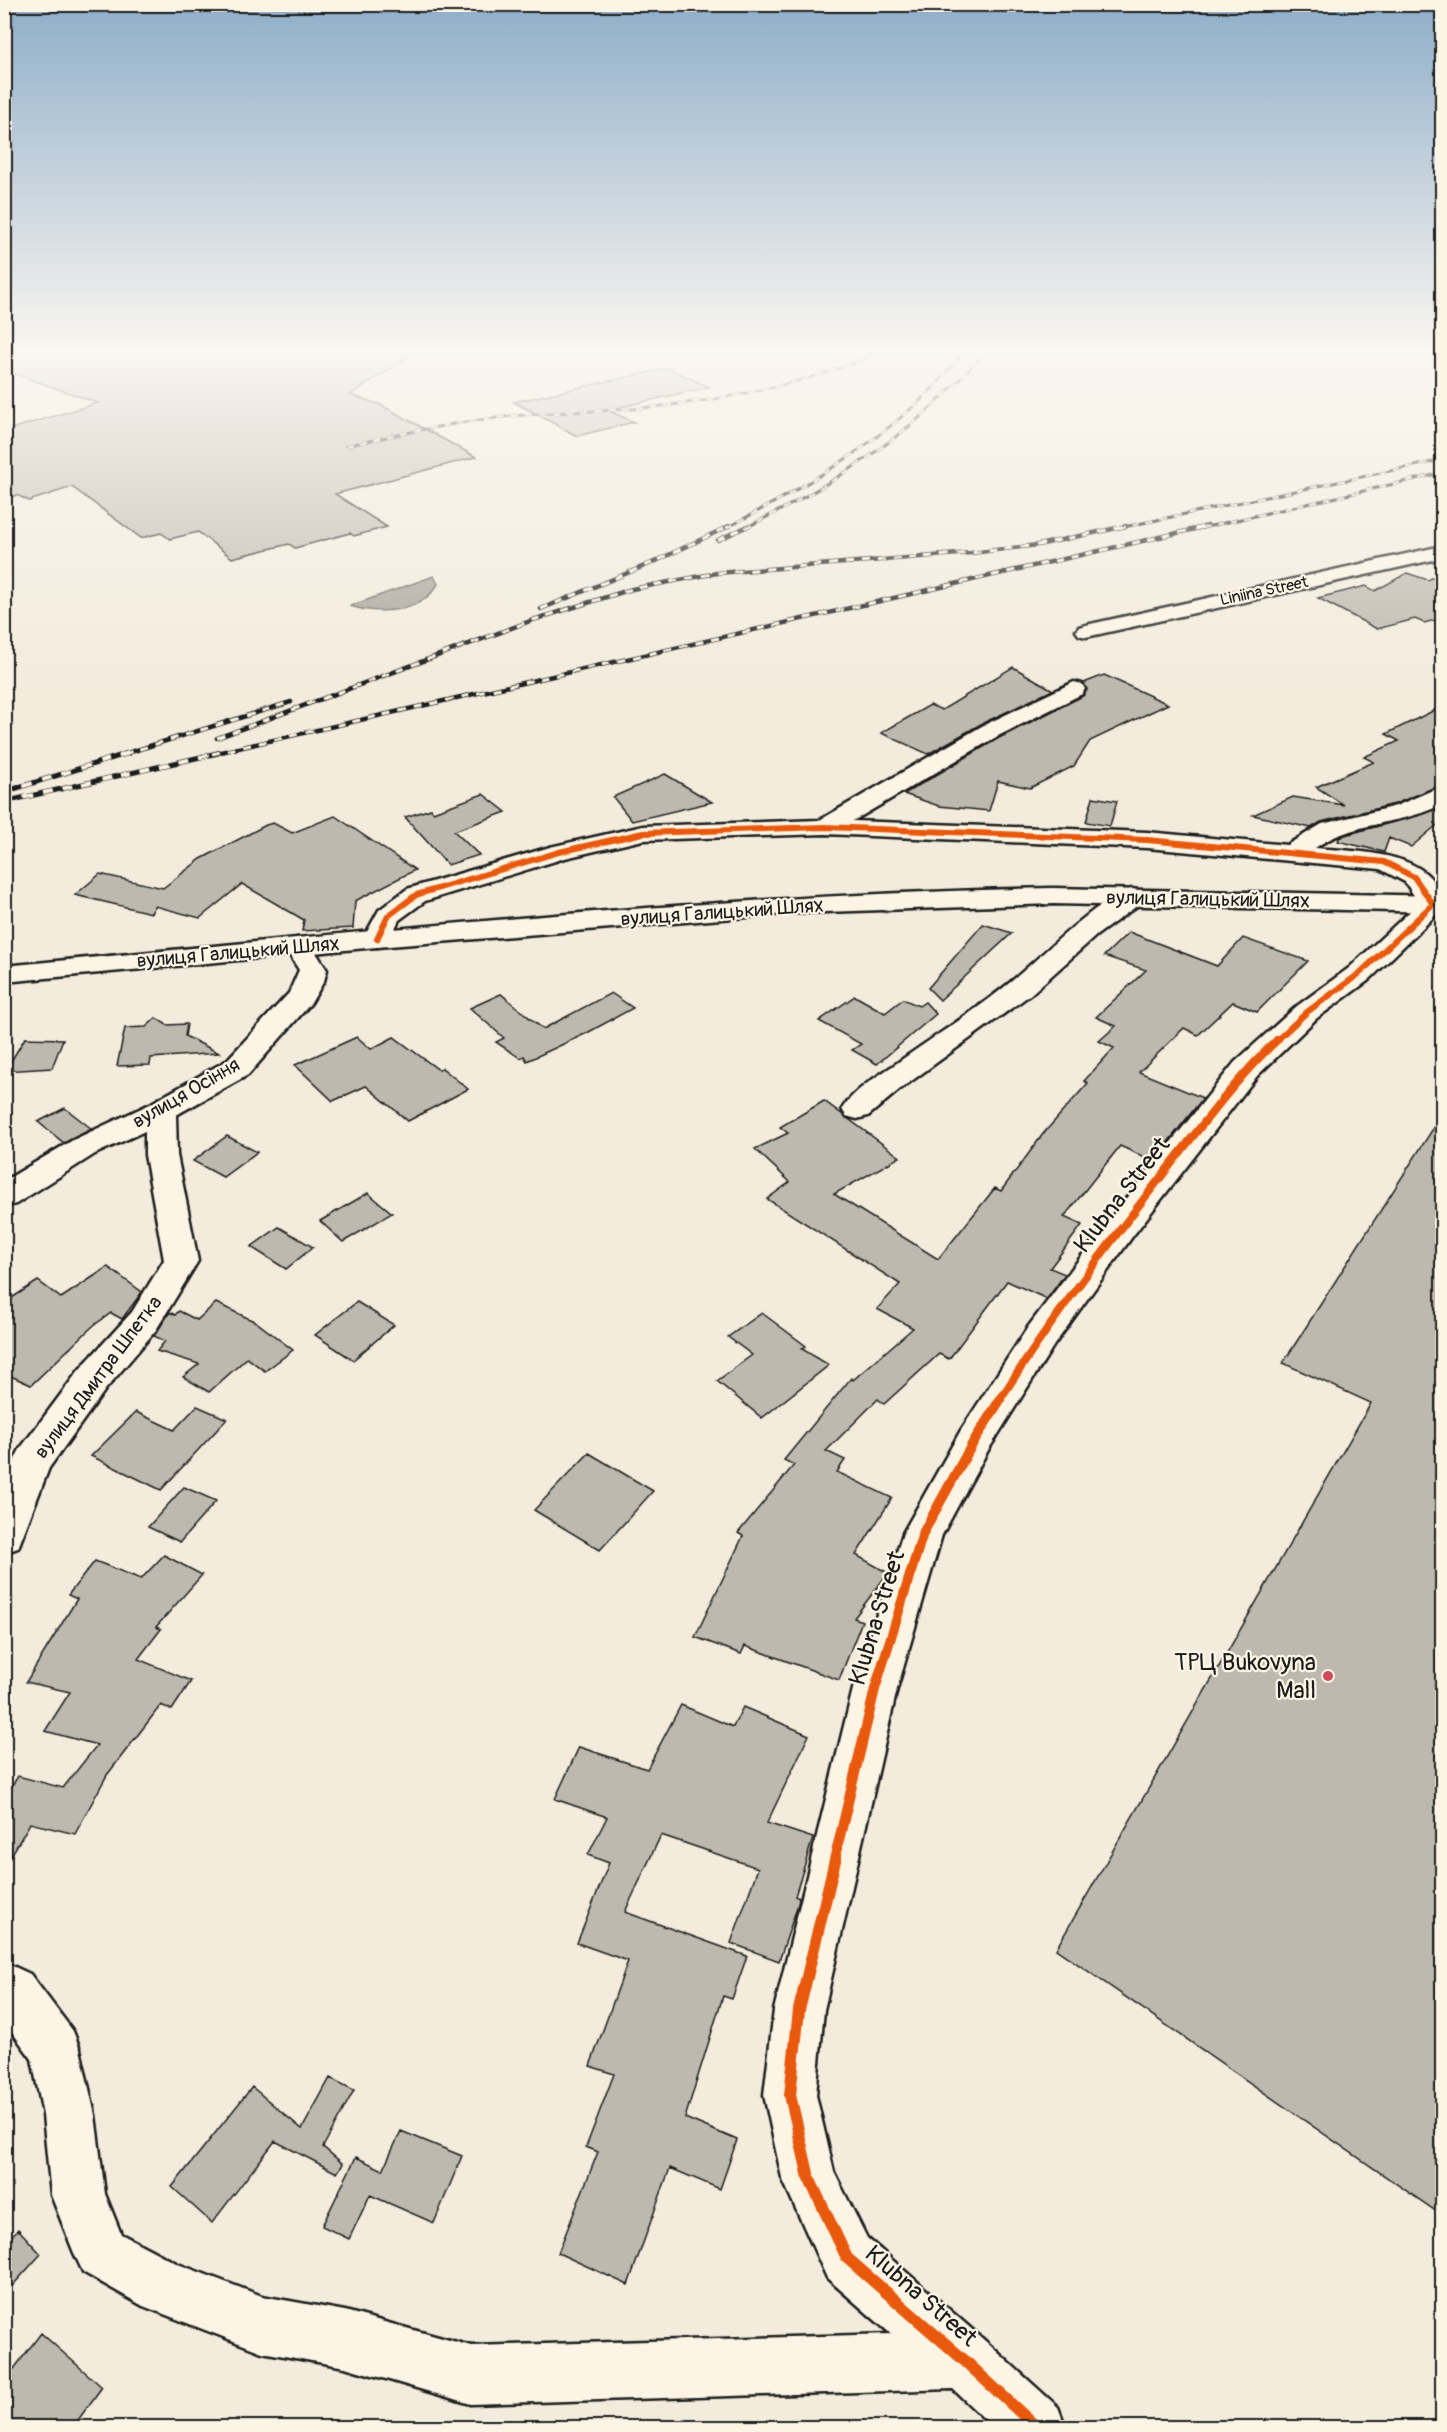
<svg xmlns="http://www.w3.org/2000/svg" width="1447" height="2432" font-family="Pangolin,sans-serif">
<rect width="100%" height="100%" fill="#f3ecdd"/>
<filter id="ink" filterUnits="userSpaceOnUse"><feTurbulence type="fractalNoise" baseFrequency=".0167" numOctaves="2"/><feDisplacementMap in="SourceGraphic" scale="12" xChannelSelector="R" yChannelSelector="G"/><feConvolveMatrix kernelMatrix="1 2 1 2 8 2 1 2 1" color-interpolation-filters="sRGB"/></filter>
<g filter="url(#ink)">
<!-- water -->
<path fill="#aaa59b" stroke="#716e68" stroke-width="1.5" d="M 434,576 L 438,584 C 421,613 379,615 350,606 Z"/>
<!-- building -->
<path fill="#beb9ae" stroke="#1c1c1c" stroke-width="1.5" d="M 31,348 L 422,348 L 350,395 L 381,405 L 476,457 L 335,494 L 387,527 L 354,536 L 350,533 L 295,548 L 289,544 L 232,558 L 198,532 L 170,539 L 161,533 L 141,538 L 72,487 L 29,501 L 17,495 L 4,499 L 4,431 L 98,403 L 4,370 L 4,354 Z
M 668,368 L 709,387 L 607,410 L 634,422 L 577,436 L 514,402 Z
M 1443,572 L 1443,618 L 1424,623 L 1415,619 L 1377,629 L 1318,598 L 1366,586 L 1375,591 L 1407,573 L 1428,580 Z
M 1013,667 L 1053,690 L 981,724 L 928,754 L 881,733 L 930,705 L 942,710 Z
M 1104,675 L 1168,704 L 1090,741 L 1074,766 L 1030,788 L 998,781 L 989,811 L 939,806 L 904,794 L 999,738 L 1083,696 L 1087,690 L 1084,683 Z
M 1443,706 L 1443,784 L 1395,804 L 1321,822 L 1311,828 L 1253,815 L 1293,797 L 1344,805 L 1316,787 L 1374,762 L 1364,757 L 1399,741 L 1386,734 Z
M 665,774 L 712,802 L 632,821 L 613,797 Z
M 483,794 L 506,812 L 454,831 L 479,855 L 448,865 L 405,817 L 431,809 L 433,812 Z
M 1093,797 L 1117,801 L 1110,826 L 1086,822 Z
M 1443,806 L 1443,820 L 1411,847 L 1389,838 L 1384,852 L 1338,841 L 1339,838 L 1345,835 L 1424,814 Z
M 335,816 L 415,870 L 355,901 L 353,928 L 302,931 L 304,920 L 242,884 L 200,918 L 155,906 L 151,913 L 75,895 L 100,874 L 163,888 L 201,859 L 266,825 L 273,823 L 292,833 Z
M 983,924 L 1012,933 L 940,1000 L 928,988 Z
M 1129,932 L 1217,966 L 1243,938 L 1308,961 L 1257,1012 L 1233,1002 L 1198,1035 L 1184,1028 L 1139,1072 L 1203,1098 L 1153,1161 L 1120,1146 L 1064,1217 L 1082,1225 L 1050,1268 L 1065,1274 L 1047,1299 L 1007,1281 L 949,1359 L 939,1354 L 884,1404 L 878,1399 L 826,1451 L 845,1460 L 837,1472 L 892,1498 L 856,1555 L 888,1573 L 854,1618 L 862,1621 L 839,1680 L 745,1646 L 741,1654 L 695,1637 L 743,1536 L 738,1533 L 794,1465 L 784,1460 L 851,1378 L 853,1380 L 913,1328 L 877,1309 L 900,1284 L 767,1199 L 790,1182 L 755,1149 L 788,1133 L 780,1127 L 824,1101 L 900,1157 L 834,1194 L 938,1259 L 995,1188 L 1001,1191 L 1043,1134 L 1088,1083 L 1084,1081 L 1114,1048 L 1099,1041 L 1116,1026 L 1096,1017 L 1146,970 L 1104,956 Z
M 611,993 L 633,1008 L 587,1033 L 527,1061 L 524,1056 L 520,1058 L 496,1042 L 504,1038 L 470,1008 L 501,994 L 543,1029 Z
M 855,996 L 885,1013 L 903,999 L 919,1006 L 925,1002 L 936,1014 L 877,1064 L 852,1050 L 861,1044 L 819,1021 Z
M 156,1018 L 167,1025 L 187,1024 L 185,1036 L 219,1053 L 151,1058 L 150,1065 L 117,1066 L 125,1028 L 146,1027 Z
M 357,1037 L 371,1049 L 394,1037 L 439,1070 L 442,1068 L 468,1089 L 408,1121 L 366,1086 L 333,1101 L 295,1065 Z
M 25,1038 L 63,1039 L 52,1068 L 5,1071 Z
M 65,1108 L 92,1129 L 64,1143 L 38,1122 Z
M 1443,1113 L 1443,2216 L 1056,1949 L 1371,1403 L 1283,1363 Z
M 227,1136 L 257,1152 L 223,1177 L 193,1161 Z
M 368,1193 L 392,1213 L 343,1242 L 320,1221 Z
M 279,1227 L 313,1247 L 286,1269 L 251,1247 Z
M 108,1267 L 142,1292 L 122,1319 L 111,1313 L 93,1326 L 31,1385 L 4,1373 L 4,1303 L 38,1281 L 61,1298 Z
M 357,1302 L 394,1325 L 353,1360 L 315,1335 Z
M 216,1303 L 256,1322 L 293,1350 L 265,1371 L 247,1358 L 209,1392 L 183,1377 L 199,1364 L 157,1351 L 165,1341 L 154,1336 L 170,1312 L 175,1315 L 179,1311 L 197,1320 Z
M 762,1313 L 806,1346 L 802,1349 L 829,1365 L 762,1418 L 717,1381 L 752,1355 L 728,1337 Z
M 197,1406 L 227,1419 L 161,1490 L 91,1456 L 136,1412 L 174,1430 Z
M 589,1453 L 653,1491 L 600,1550 L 534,1510 Z
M 184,1487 L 216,1501 L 180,1542 L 148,1527 Z
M 164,1555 L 202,1575 L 156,1627 L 161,1629 L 138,1659 L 191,1681 L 172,1710 L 161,1705 L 107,1775 L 75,1834 L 30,1823 L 4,1868 L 4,1799 L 18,1776 L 63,1788 L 97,1745 L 45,1731 L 70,1692 L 26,1682 L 77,1599 L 68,1595 L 95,1561 L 141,1579 Z
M 681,1705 L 733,1727 L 743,1707 L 809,1735 L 767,1823 L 813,1838 L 795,1896 L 799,1898 L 798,1904 L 779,1961 L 731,1943 L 758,1868 L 661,1835 L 625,1912 L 747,1956 L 732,1999 L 723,1996 L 685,2118 L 737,2140 L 720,2189 L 670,2168 L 628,2285 L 558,2253 L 598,2152 L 586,2147 L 614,2074 L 590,2066 L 628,1961 L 577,1943 L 609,1863 L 588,1855 L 607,1817 L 555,1799 L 579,1747 L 647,1769 Z
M 330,2078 L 354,2090 L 323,2147 L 343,2164 L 337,2173 L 275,2141 L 212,2223 L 172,2187 L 252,2087 L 302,2129 Z
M 401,2131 L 462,2156 L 434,2223 L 370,2195 L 349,2239 L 322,2226 L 356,2157 L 383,2170 Z
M 18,2229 L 41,2254 L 4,2295 L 4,2244 Z
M 41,2333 L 102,2387 L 73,2427 L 4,2427 L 4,2382 Z"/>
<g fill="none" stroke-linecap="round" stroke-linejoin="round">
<!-- minor casing -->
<g stroke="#1c1c1c" stroke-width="5">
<path id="minor" d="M 1442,546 L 1442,558 L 1086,637 L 1079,635 L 1076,631 L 1079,627 L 1086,625 Z
M 1074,682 L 1082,684 L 1085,689 L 1082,694 L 998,736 L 853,821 L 1147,832 L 1287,845 L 1322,824 L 1396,806 L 1442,786 L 1442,803 L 1439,806 C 1399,825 1351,822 1315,848 C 1357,852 1442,850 1442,909 L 1369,980 L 1317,1018 L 1257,1076 L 1132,1237 L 1054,1345 L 987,1452 L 942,1535 L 897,1689 L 824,2010 L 816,2095 L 834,2172 L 867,2238 L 984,2340 L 1058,2407 L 1066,2428 L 994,2428 L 953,2389 L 471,2404 L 345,2367 L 262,2352 L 143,2306 L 83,2272 L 74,2253 L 51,2195 L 43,2115 L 32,2059 L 4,2021 L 4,1962 L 30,1974 L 73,2031 L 80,2049 L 95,2115 L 105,2194 L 121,2234 L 178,2264 L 262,2296 L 345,2311 L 471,2346 L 891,2334 L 827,2278 L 782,2178 L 764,2095 L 774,2010 L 853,1689 L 903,1533 L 961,1430 L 1028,1327 L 1108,1221 L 1235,1062 L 1297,1006 L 1349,968 L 1419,903 L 1405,882 L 1380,869 L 1147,848 L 825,834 L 643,840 L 565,858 L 425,901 L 399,920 L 387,945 L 377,947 L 367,945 L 363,939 L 379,910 L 407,889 L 550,847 L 643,826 L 820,820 L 982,726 Z
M 1132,889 L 1141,891 L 1145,897 L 1141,903 L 1097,935 L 1031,994 L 899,1090 L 868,1116 L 857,1119 L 846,1116 L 842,1109 C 853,1091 876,1077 894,1065 C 933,1037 976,1011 1013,980 C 1042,956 1098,898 1132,889 Z
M 298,938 L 308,940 L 327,970 L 324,981 L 311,1003 L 248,1075 L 176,1115 L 177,1155 L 198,1261 L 156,1330 L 105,1390 L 49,1468 L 18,1548 L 4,1553 L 4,1482 L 20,1449 L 79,1370 L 132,1312 L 164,1260 L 145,1155 L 145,1131 L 95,1154 L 16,1204 L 4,1207 L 4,1181 L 73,1140 L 150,1104 L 226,1061 L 289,993 L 299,970 L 284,946 L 288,940 Z"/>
</g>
<!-- highway casing -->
<g stroke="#1c1c1c" stroke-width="5">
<path id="highway" d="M 1053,888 L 1442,896 L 1442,912 L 1053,904 L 797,913 L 377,947 L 4,982 L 4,966 C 353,933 703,895 1053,888 Z"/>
</g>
<!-- minor -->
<use href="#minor" fill="#fcf5e5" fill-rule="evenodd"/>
<!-- highway -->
<use href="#highway" fill="#fcf5e5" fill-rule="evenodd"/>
<!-- rail-far2 casing -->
<g stroke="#1c1c1c" stroke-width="3">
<path id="rail-far2" d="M 346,446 C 398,434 450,423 503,417 C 546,412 588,412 631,409 C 721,402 809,384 892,348
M 726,528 C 798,491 869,450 928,393 C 942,379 954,363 967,348
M 745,528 C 807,498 866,463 919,418 C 944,396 967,371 991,348
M 1119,528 L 1442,460
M 1202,528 L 1442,473"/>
</g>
<!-- rail-far1 casing -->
<g stroke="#1c1c1c" stroke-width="4.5">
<path id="rail-far1" d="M 718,540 L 748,526
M 541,609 L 654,562 L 729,526
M 217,738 L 533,620 L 632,589 L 717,573 L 971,553 L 1038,545 L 1126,526
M 124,754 L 291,702
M 212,754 L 1208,526"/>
</g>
<!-- rail casing -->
<g stroke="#1c1c1c" stroke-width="5">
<path id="rail" d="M 4,792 L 129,753
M 4,802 L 218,753"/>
</g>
<!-- rail-far2 -->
<use href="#rail-far2" stroke="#fcf5e5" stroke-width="2" stroke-dasharray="7" stroke-linecap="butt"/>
<!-- rail-far1 -->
<use href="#rail-far1" stroke="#fcf5e5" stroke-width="3" stroke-dasharray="8" stroke-linecap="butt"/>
<!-- rail -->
<use href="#rail" stroke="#fcf5e5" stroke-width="4" stroke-dasharray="10" stroke-linecap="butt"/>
<!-- cycleway-far3 casing -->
<g stroke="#fcf5e5" stroke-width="9">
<path id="cycleway-far3" d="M 377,939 L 388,916 L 416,895 L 559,852 L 643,833 L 825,827 L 1147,840 L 1384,862 L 1414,877 L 1433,904 L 1359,974 L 1307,1012 L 1277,1040"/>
</g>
<!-- cycleway-far2 casing -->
<g stroke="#fcf5e5" stroke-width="11">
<path id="cycleway-far2" d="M 999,1401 C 1051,1320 1109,1243 1168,1168 C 1204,1123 1237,1078 1278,1039"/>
</g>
<!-- cycleway-far1 casing -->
<g stroke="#fcf5e5" stroke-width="14">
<path id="cycleway-far1" d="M 835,1857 L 875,1689 L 923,1533 L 974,1441 L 1000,1400"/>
</g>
<!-- cycleway casing -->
<g stroke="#fcf5e5" stroke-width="16">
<path id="cycleway" d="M 836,1856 L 799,2010 L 790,2095 L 809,2178 L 847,2258 L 964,2360 L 1037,2428"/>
</g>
<!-- cycleway-far3 -->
<use href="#cycleway-far3" stroke="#e8590c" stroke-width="6"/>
<!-- cycleway-far2 -->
<use href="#cycleway-far2" stroke="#e8590c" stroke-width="8"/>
<!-- cycleway-far1 -->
<use href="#cycleway-far1" stroke="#e8590c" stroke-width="10"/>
<!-- cycleway -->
<use href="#cycleway" stroke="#e8590c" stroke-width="12"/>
</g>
</g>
<!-- sky -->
<linearGradient id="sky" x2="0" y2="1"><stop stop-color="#8faec9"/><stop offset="0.51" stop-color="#faf6f0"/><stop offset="1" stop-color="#faf6f0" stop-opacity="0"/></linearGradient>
<rect width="1447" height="688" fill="url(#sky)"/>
<!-- markers -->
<circle fill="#d1495b" stroke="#fcf5e5" stroke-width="2" cx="1328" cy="1676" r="6"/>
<g text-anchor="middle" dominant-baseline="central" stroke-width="4.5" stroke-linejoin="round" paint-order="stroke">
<!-- far-street labels -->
<g font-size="16" fill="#1c1c1c" stroke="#fcf5e5">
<text transform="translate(1264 591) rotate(-12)">Liniina Street</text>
</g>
<!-- street labels -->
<g font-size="20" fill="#1c1c1c" stroke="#fcf5e5">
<text transform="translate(1208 899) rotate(1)">вулиця Галицький Шлях</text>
<text transform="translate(722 912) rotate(-4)">вулиця Галицький Шлях</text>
<text transform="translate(238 952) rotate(-5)">вулиця Галицький Шлях</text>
<text transform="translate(186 1093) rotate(-30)">вулиця Осіння</text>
<text transform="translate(98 1377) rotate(-53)">вулиця Дмитра Шпетка</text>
</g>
<!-- near-street labels -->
<g font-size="24" fill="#1c1c1c" stroke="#fcf5e5">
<text transform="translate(1122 1195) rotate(-52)">Klubna Street</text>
<text transform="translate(877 1618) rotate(-73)">Klubna Street</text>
<text transform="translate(921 2296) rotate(41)">Klubna Street</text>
</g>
<!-- near-poi labels -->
<g font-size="24" fill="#1c1c1c" stroke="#fcf5e5" text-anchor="end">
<text x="1316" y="1662">ТРЦ Bukovyna<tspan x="1316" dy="28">Mall</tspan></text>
</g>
</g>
<!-- margin -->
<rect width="1447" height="2432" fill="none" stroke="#fcf5e5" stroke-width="24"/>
<rect x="12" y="12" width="1423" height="2408" fill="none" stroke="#1c1c1c" stroke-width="2" filter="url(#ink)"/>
</svg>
